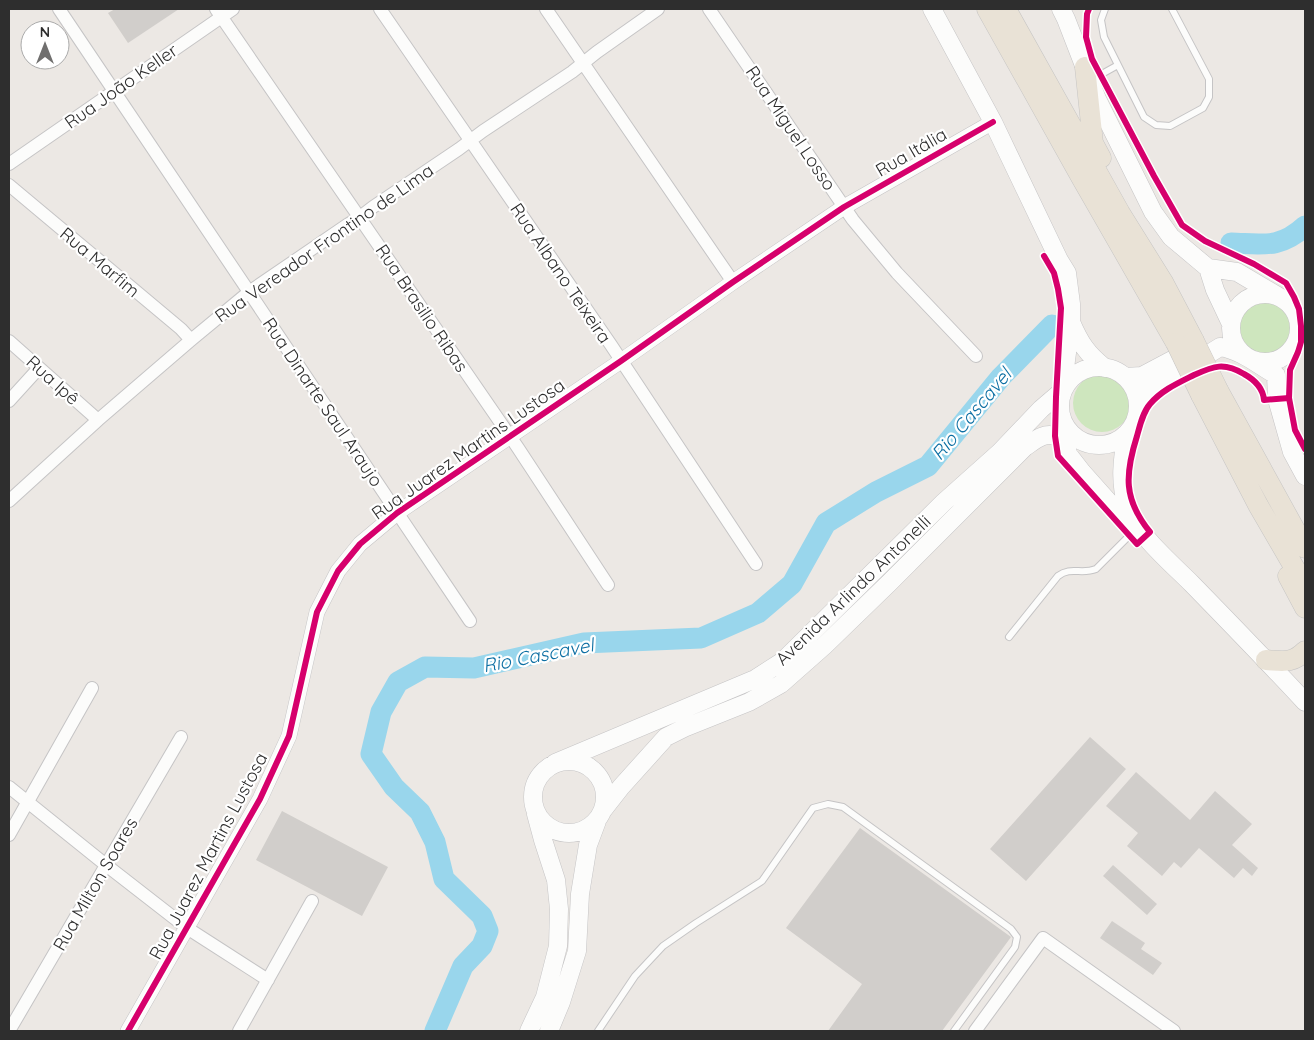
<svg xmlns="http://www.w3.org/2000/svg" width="1314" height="1040" font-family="Quicksand,sans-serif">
<rect width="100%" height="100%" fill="#ece8e4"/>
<!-- green -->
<path fill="#cee6be" d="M1237 328a28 28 0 1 1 56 0a28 28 0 1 1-56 0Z
M1073 403a29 29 0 1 1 58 0a29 29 0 1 1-58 0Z"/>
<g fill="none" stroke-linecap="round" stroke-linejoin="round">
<!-- river -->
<path stroke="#99d6ec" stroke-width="21" d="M 1231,243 C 1263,244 1280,249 1305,226
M 435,1031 L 463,966 L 482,946 L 488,931 L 482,916 L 444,879 L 435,842 L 420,812 L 394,787 L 371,754 L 381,712 L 398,682 L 425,667 L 474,668 L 584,643 L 701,638 L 758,613 L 792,584 L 826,523 L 876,492 L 928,466 L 1001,377 L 1052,325"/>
</g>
<!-- building -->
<path fill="#d1cecb" d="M 115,9 L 179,9 L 128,43 L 108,13 Z
M 1090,737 L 1126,769 L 1026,881 L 990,849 Z
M 1136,772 L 1190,820 L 1215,791 L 1252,824 L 1232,845 L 1258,868 L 1252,876 L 1243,868 L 1234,878 L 1199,848 L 1181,868 L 1174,862 L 1162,876 L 1127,846 L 1138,833 L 1106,806 Z
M 282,811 L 388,867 L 362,916 L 256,860 Z
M 860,828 L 1011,937 L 942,1031 L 828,1031 L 862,984 L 786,928 Z
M 1113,865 L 1157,904 L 1147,915 L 1103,876 Z
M 1112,921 L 1145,943 L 1141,949 L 1162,963 L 1153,975 L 1100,938 Z"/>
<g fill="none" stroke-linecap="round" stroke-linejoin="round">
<!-- service casing -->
<g stroke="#c5c4c5" stroke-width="8">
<path id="service" d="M 1105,9 L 1101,20 L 1104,37 L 1144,117 L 1156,125 L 1170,126 L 1203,108 L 1209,97 L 1209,79 L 1172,9
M 1091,70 L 1100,75 L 1118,65
M 1009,637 L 1058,576 C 1071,566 1081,575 1096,569 L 1134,531
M 598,1031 L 635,976 L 663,946 L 696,923 L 762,881 L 813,808 L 828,804 L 843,807 L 1011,929 L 1017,937 L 1015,947 L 954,1031"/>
</g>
<!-- minor casing -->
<g stroke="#c5c4c5" stroke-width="14">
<path id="minor" d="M 59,9 L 470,621
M 216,9 L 518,448 L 608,585
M 380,9 L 611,345 L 756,564
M 546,9 L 733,282
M 709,9 L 853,220 L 897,273 L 976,356
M 9,164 L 233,9
M 9,185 L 181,329 L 191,340
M 9,341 L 98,420
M 9,401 L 39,368
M 9,501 L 98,420 L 191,340 L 249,292 L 347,225 L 360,217 L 373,207 L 459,149 L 483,131 L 572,72 L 597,52 L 658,9
M 9,787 L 106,865 L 187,928 L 268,980
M 9,835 L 92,688
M 9,1031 L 181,737
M 239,1031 L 312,901
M 975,1031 L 1043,938 L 1174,1031"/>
</g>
<!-- tertiary casing -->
<g stroke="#c5c4c5" stroke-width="16">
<path id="tertiary" d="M 128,1031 L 260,799 L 289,736 L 317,612 L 338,571 L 360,544 L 397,513 L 621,361 L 733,282 L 844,207 L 993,122"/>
</g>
<!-- secondary casing -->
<g stroke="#c5c4c5" stroke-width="19">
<path id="secondary" d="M 1061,9 L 1066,19 L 1097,99 L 1153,212 L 1171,237 L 1208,268 L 1237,272 L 1281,298
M 1208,268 L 1215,290 L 1231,324
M1231 328a34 34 0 1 1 68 0a34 34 0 1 1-68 0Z
M 1071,322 C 1080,343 1087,354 1105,368
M1060 406a39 39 0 1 1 78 0a39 39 0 1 1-78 0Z
M 1276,375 L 1277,399 L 1292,452 L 1305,476
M 1125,377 L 1142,376 L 1193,349
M 1138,413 L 1149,391 L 1220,347 C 1241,350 1258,365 1276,375
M 1067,430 L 1066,444 L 1068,454 L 1082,472 L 1131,527
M 1127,434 C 1122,459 1119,484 1128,509 C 1138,535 1171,563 1192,584 C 1230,623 1268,662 1305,702
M533 797a36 36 0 1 1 72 0a36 36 0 1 1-72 0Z
M 555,763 L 755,679 L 783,661 L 944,502 L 1000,452 L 1041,409 L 1062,391 L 1071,322 L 1071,304 L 1067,273 L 1059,260 L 993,122 L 932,9
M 603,810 L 621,787 L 666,737 L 684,728 L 749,702 L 781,684 L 824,646 L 888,584 L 1025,447 C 1034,441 1044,432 1055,436 L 1067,430
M 529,1031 L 545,997 L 558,946 L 559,909 L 556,880 L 543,840 L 536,814
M 549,1031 L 561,1002 L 577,951 L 580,894 L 588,845 L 597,821"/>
</g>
<!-- trunk casing -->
<g stroke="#c6c5c4" stroke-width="21">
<path id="trunk" d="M 987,9 L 1081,177 L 1176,343
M 1006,9 L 1120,213 L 1163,282 L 1194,341
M 1085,67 L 1093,143 L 1101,158
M 1218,390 L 1305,548
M 1201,395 L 1258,505 L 1305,586
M 1288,576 L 1305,608
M 1266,660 C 1283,661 1292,664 1305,651"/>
</g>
<!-- service -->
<use href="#service" stroke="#fcfcfb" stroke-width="6"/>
<!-- minor -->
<use href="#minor" stroke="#fcfcfb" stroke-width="12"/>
<!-- tertiary -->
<use href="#tertiary" stroke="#fcfcfb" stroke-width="15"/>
<!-- secondary -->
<use href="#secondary" stroke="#fcfcfb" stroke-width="18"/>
<!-- trunk -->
<use href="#trunk" stroke="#e9e2d6" stroke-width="20"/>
<!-- trunk-bridge casing -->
<g stroke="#c6c5c4" stroke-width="21" stroke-linecap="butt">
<path id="trunk-bridge" d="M 1194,341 L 1218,390
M 1176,343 L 1201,395"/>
</g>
<!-- trunk-bridge -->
<use href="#trunk-bridge" stroke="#e9e2d6" stroke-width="20"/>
<!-- cycleway casing -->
<g stroke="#fff" stroke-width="9">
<path id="cycleway" d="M 1089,9 L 1087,14 L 1086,37 L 1092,59 L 1154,176 L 1182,225 L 1205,241 L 1254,264 L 1286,283 L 1294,297 L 1299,309 L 1301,326 L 1301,342 L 1298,352 L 1290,370 L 1289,398 L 1295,430 L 1305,449
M 1044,256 L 1054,273 L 1058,289 L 1061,308 L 1056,397 L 1055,436 L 1058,456 L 1137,544 L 1150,532 C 1123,499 1125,474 1137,436 C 1140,425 1143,412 1150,404 C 1162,390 1178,383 1194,375 C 1214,366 1224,362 1244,374 C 1255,380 1263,388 1264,400 L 1289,398
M 128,1031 L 260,799 L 289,736 L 317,612 L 338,571 L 360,544 L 397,513 L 621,361 L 733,282 L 844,207 L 993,122"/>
</g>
<!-- cycleway -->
<use href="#cycleway" stroke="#d6006c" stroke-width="6"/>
</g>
<g text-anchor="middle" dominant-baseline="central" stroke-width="4.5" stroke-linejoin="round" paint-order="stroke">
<!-- street labels -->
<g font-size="18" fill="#2e2e2e" stroke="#fff">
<text transform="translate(121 86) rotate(-35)">Rua João Keller</text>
<text transform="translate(791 128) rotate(56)">Rua Miguel Losso</text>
<text transform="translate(911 152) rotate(-30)">Rua Itália</text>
<text transform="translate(324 243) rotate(-35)">Rua Vereador Frontino de Lima</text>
<text transform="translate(100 262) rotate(40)">Rua Marfim</text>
<text transform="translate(561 273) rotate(56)">Rua Albano Teixeira</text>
<text transform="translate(422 308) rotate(56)">Rua Brasilio Ribas</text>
<text transform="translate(53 380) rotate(42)">Rua Ipê</text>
<text transform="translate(323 402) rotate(56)">Rua Dinarte Saul Araujo</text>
<text transform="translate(468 449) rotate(-35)">Rua Juarez Martins Lustosa</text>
<text transform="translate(853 590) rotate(-44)">Avenida Arlindo Antonelli</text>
<text transform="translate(208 856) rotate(-62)">Rua Juarez Martins Lustosa</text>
<text transform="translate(95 884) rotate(-60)">Rua Milton Soares</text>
</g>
<!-- water labels -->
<g font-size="19" font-style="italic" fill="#0d6fa3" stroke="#fff">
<text transform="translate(971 414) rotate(-50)">Rio Cascavel</text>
<text transform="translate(538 655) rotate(-11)">Rio Cascavel</text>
</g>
</g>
<!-- border -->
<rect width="1314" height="1040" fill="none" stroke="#2e2e2e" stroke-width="20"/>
<!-- north arrow -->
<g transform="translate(45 45)"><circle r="24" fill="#ffffff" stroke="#ababab"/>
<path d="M0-4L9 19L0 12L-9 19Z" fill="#706f6e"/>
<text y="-8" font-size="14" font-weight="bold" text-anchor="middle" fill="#2e2e2e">N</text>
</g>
</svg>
